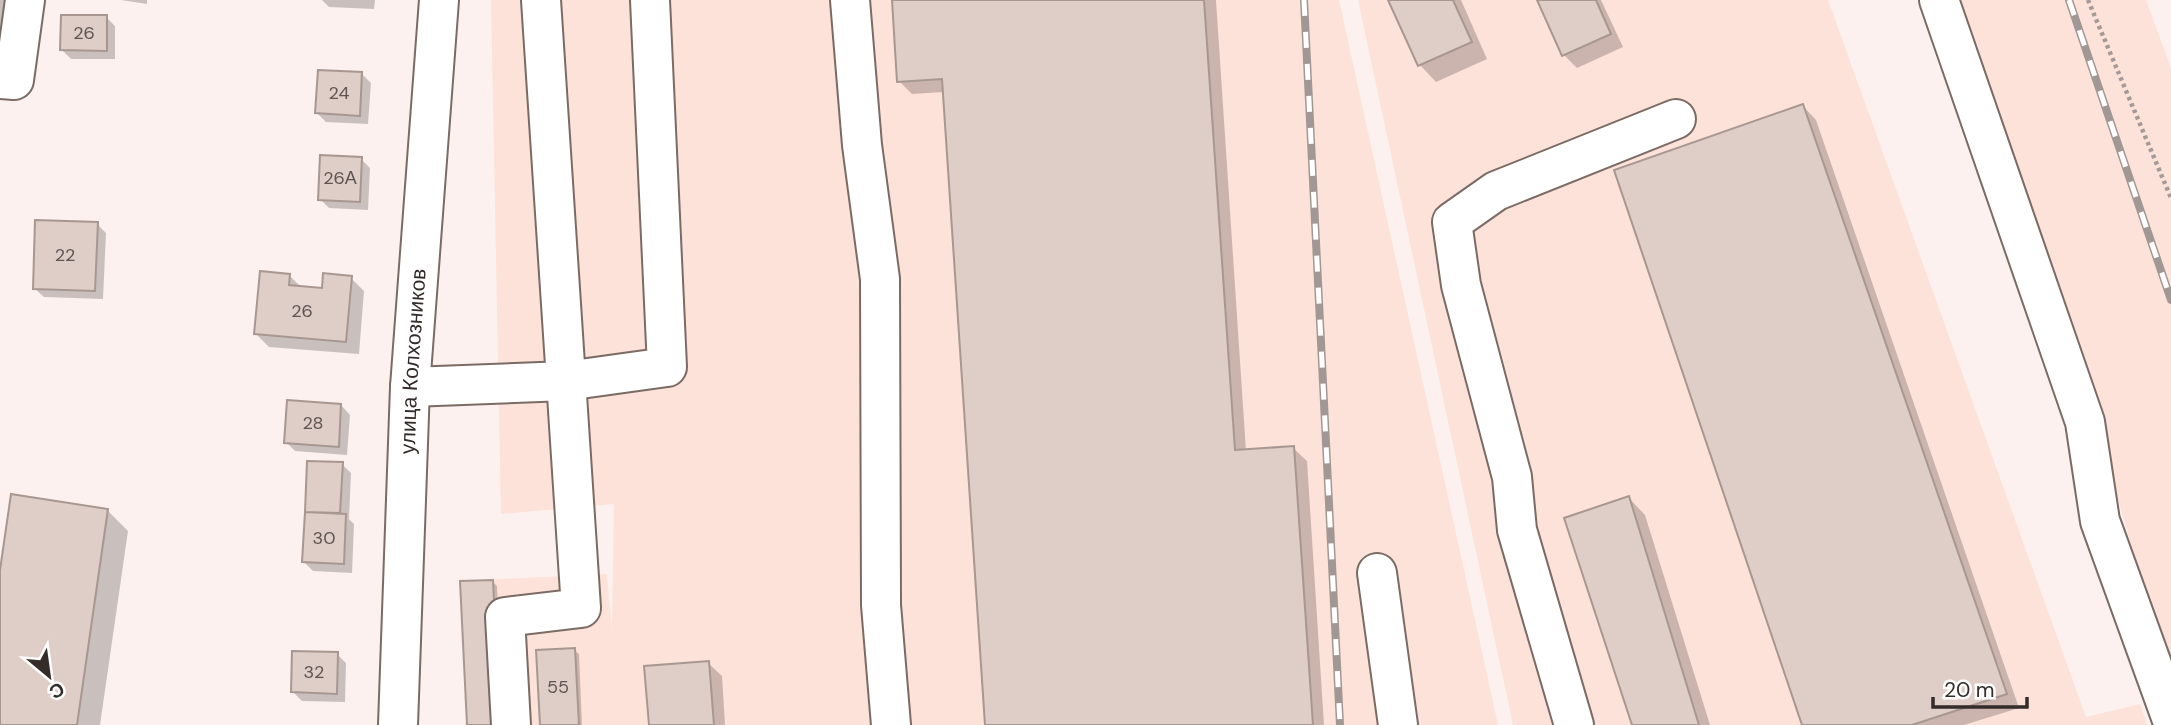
<svg xmlns="http://www.w3.org/2000/svg" width="2171" height="725" font-family="'DM Sans',sans-serif">
<rect width="100%" height="100%" fill="#fcf1ee"/>
<!-- built -->
<path fill="#fde2d9" d="M 491,0 L 1339,0 L 1498,725 L 467,725 L 460,581 L 607,574 L 612,629 L 614,504 L 501,514 Z
M 1358,0 L 1828,0 L 2086,717 L 2140,704 L 2147,725 L 1513,725 Z
M 1949,0 L 2146,0 L 2171,68 L 2171,676 L 2160,649 L 2095,417 Z"/>
<!-- shadow -->
<path fill="#0003" d="M 0,0 L 13,0 L 0,69 Z
M 121,0 L 147,0 L 147,4 Z
M 322,0 L 375,0 L 374,9 L 329,7 Z
M 894,0 L 1216,0 L 1246,451 L 1293,448 L 1307,461 L 1324,725 L 987,725 L 944,92 L 912,94 L 899,81 Z
M 1390,0 L 1461,0 L 1487,59 L 1436,82 L 1420,65 Z
M 1539,0 L 1601,0 L 1623,47 L 1577,68 L 1564,55 Z
M 106,17 L 115,26 L 115,59 L 71,59 L 62,50 Z
M 362,74 L 371,83 L 368,124 L 326,122 L 317,113 Z
M 1803,106 L 1816,120 L 2019,708 L 1964,725 L 1804,725 Z
M 361,159 L 370,168 L 368,210 L 329,208 L 320,199 Z
M 97,224 L 106,233 L 103,299 L 44,297 L 34,288 Z
M 289,275 L 302,288 L 324,290 L 351,278 L 364,291 L 359,354 L 269,347 L 256,334 Z
M 341,405 L 350,415 L 347,455 L 295,451 L 286,442 Z
M 309,462 L 342,464 L 351,473 L 349,519 L 354,524 L 352,573 L 313,571 L 304,562 Z
M 1629,498 L 1645,515 L 1710,725 L 1634,725 Z
M 107,510 L 128,531 L 100,725 L 0,725 L 0,582 Z
M 492,581 L 497,586 L 503,725 L 469,725 Z
M 574,650 L 579,654 L 582,725 L 542,725 Z
M 337,654 L 346,663 L 345,702 L 302,701 L 293,692 Z
M 708,663 L 722,676 L 725,725 L 651,725 Z"/>
<!-- building -->
<path fill="#dfcdc7" stroke="#a89791" stroke-width="2" d="M 892,0 L 1204,0 L 1235,450 L 1294,446 L 1313,725 L 985,725 L 942,79 L 897,82 Z
M 1388,0 L 1453,0 L 1472,42 L 1418,66 Z
M 1537,0 L 1596,0 L 1611,34 L 1562,56 Z
M 61,15 L 107,15 L 107,51 L 60,50 Z
M 318,70 L 362,72 L 360,116 L 315,113 Z
M 1803,104 L 2007,694 L 1912,725 L 1802,725 L 1614,170 Z
M 320,155 L 362,157 L 360,202 L 318,200 Z
M 35,220 L 98,222 L 95,291 L 33,289 Z
M 260,271 L 290,274 L 289,285 L 322,288 L 323,273 L 352,276 L 346,342 L 254,334 Z
M 287,400 L 341,404 L 339,447 L 284,443 Z
M 307,461 L 343,462 L 340,513 L 305,512 Z
M 11,494 L 108,509 L 77,725 L 0,725 L 0,570 Z
M 1629,496 L 1699,725 L 1632,725 L 1564,518 Z
M 305,512 L 346,514 L 344,564 L 302,562 Z
M 493,580 L 500,725 L 467,725 L 460,581 Z
M 575,648 L 579,725 L 540,725 L 536,650 Z
M 292,651 L 338,652 L 337,694 L 291,692 Z
M 709,661 L 714,725 L 649,725 L 644,666 Z"/>
<g fill="none" stroke-linecap="round" stroke-linejoin="round">
<!-- minor casing -->
<g stroke="#7a6b65" stroke-width="42">
<g id="minor">
<path d="M 850,0 L 862,145 L 880,279 L 881,605 L 891,725"/>
<path d="M 1939,0 L 2085,422 L 2100,521 L 2171,717"/>
<path d="M 0,79 L 14,80 L 25,0"/>
<path d="M 410,387 L 566,381 L 667,367 L 650,0"/>
<path d="M 1377,573 L 1398,725"/>
<path id="s1" d="M 398,725 L 410,387 L 439,0"/>
<path d="M 511,725 L 505,617 L 581,608 L 541,0"/>
<path d="M 1574,725 L 1517,530 L 1512,477 L 1461,285 L 1452,222 L 1496,191 L 1676,119"/>
</g>
</g>
<!-- path -->
<path stroke="#a49a98" stroke-width="4.5" stroke-dasharray="3.5 3.5" stroke-linecap="butt" d="M 2088,0 L 2171,198"/>
<!-- minor -->
<use href="#minor" stroke="#fff" stroke-width="38"/>
<!-- rail casing -->
<g stroke="#a19895" stroke-width="8">
<path id="rail" d="M 1304,0 L 1340,725
M 2069,0 L 2171,300"/>
</g>
<!-- rail -->
<use href="#rail" stroke="#fff" stroke-width="5" stroke-dasharray="16" stroke-linecap="butt"/>
</g>
<g text-anchor="middle" dominant-baseline="central" stroke-width="5" stroke-linejoin="round" paint-order="stroke">
<!-- number labels -->
<g font-size="18" fill="#5e5451">
<text x="84" y="33">26</text>
<text x="339" y="93">24</text>
<text x="340" y="178">26А</text>
<text x="65" y="255">22</text>
<text x="302" y="311">26</text>
<text x="313" y="423">28</text>
<text x="324" y="538">30</text>
<text x="314" y="672">32</text>
<text x="558" y="687">55</text>
</g>
<!-- street labels -->
<g font-size="21" fill="#332c2a" stroke="#fff">
<text stroke="none"><textPath href="#s1" startOffset="364">улица Колхозников</textPath></text>
</g>
</g>
<!-- north arrow -->
<g transform="translate(49 676) rotate(151)" stroke="#ffffff" stroke-width="5" paint-order="stroke">
<path d="M0-5L12 26L0 18L-12 26Z" fill="#332c2a"/>
<text y="-10" font-size="19" font-weight="bold" text-anchor="middle" fill="#332c2a">С</text>
</g>
<!-- scale -->
<path d="M1933 697v10h94v-10" fill="none" stroke="#332c2a" stroke-width="3.5"/>
<text x="1944" y="697" font-size="21" fill="#332c2a" stroke="#ffffff" stroke-width="5" paint-order="stroke">20 m</text>
</svg>
